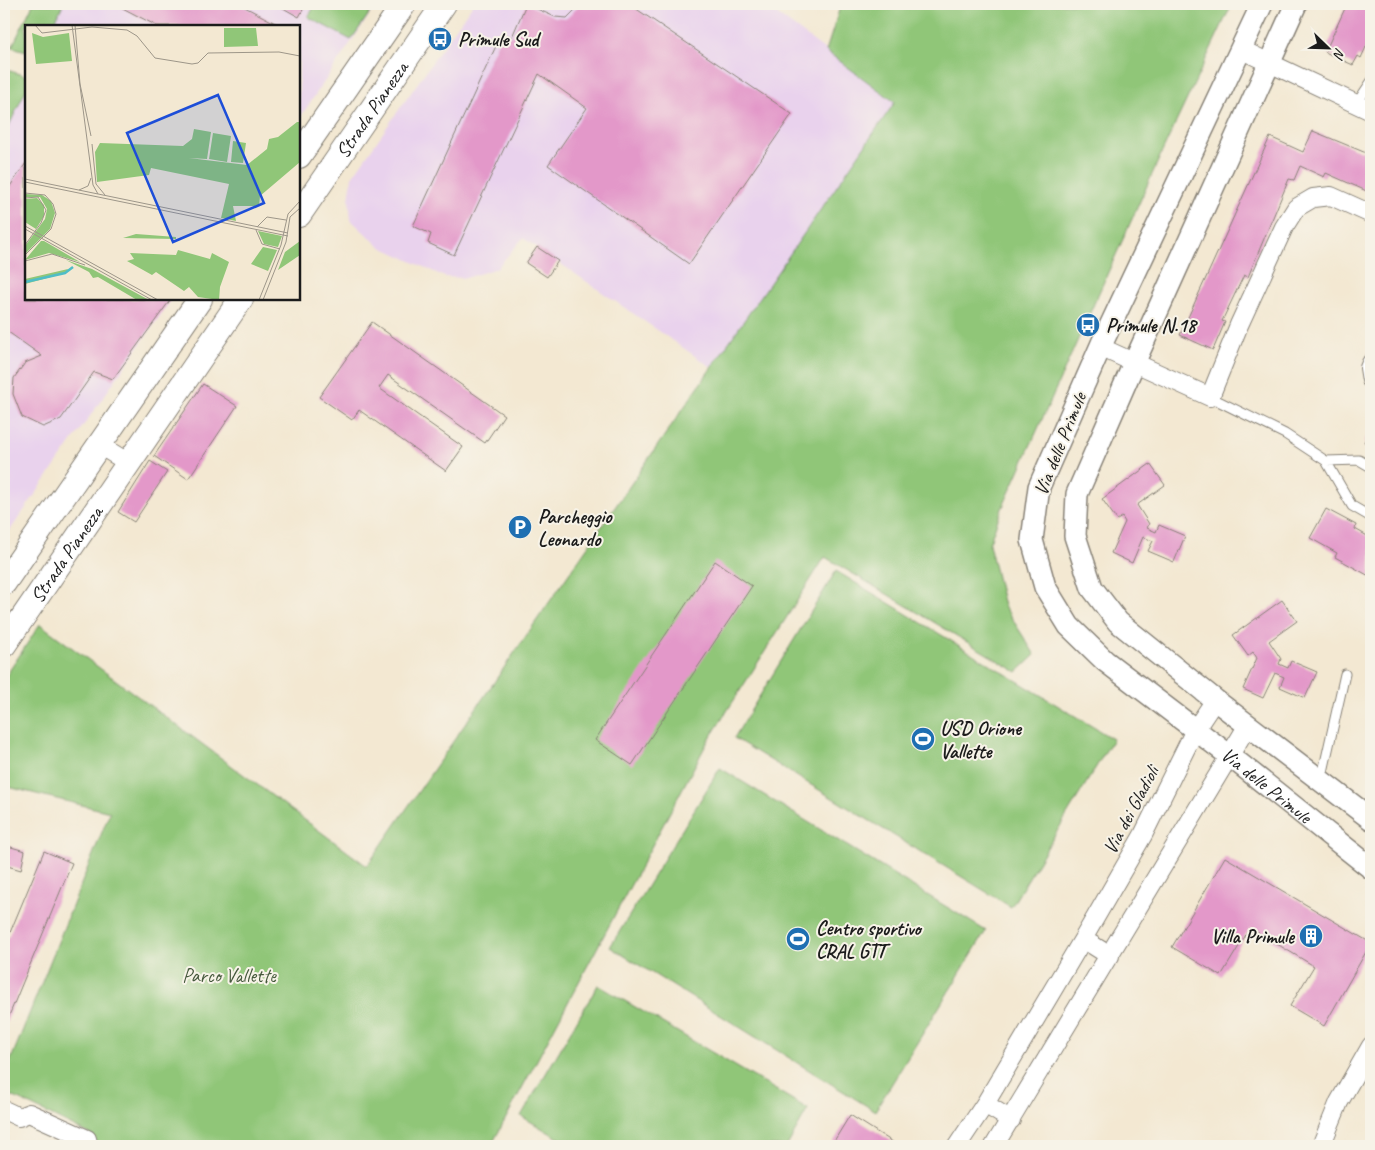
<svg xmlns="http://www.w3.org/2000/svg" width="1375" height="1150" font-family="Caveat,sans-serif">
<rect width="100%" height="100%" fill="#f7f3e8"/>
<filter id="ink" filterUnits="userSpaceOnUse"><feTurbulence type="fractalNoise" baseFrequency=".02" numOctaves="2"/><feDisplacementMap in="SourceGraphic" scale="10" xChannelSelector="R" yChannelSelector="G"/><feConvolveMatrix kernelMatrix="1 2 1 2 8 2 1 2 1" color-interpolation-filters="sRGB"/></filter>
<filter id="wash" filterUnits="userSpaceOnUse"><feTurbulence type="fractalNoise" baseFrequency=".0096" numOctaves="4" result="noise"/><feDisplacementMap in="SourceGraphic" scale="20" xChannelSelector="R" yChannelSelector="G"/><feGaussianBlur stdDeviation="1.12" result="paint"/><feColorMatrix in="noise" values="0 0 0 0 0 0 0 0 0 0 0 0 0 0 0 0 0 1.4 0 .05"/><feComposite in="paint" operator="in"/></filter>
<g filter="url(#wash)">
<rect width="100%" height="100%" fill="#f3e8d2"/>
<!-- built -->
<path fill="#e9d2ed" d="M 63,4 L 377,4 L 299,119 L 299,26 L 53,26 Z
M 473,4 L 763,4 L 896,102 L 729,345 L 711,367 L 523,238 L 497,268 L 466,278 L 445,277 L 379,246 L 351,220 L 349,200 L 352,177 Z
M 26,90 L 26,299 L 172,299 L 4,539 L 4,136 Z"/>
<!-- green -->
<path fill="#90c678" stroke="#56714a" d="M 33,4 L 63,4 L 53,26 L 26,26 L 26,51 L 12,47 Z
M 316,4 L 376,4 L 351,40 L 308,17 Z
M 841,4 L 1232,4 L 1163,150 L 1001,511 L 989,544 L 1004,606 L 1035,655 L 1017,672 L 825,557 L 708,741 L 491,1146 L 96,1146 L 93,1136 L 4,1092 L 4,1077 L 110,812 L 4,786 L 4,679 L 40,624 L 367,866 L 895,102 L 826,51 Z
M 4,69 L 26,76 L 26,90 L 4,136 Z
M 836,571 L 1113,739 L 1011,907 L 734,738 Z
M 720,768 L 986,931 L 875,1111 L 610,947 Z
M 598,985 L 808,1109 L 787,1146 L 572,1146 L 521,1116 Z"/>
<g id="blocks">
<!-- building -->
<path fill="#e398c9" d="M 115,4 L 239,4 L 281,26 L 157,26 Z
M 276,4 L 306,4 L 299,17 Z
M 526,4 L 555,17 L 567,18 L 581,4 L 629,4 L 792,114 L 689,264 L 548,165 L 587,108 L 539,74 L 454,255 L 428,243 L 431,234 L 413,226 L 502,33 L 512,37 Z
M 1347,4 L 1371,4 L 1371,36 L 1361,58 L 1358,56 L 1353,65 L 1325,52 Z
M 1313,131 L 1371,155 L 1371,193 L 1326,173 L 1324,177 L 1300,166 L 1294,180 L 1289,179 L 1248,277 L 1244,275 L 1222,321 L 1225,322 L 1213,350 L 1180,335 L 1270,137 L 1303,152 Z
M 26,163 L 26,299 L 171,299 L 113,379 L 94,372 L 61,419 L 43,427 L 22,417 L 13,394 L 14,378 L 25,363 L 42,356 L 4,329 L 4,195 Z
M 537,247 L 558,261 L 547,277 L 526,263 Z
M 372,322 L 504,415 L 485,443 L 388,375 L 379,388 L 463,447 L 446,471 L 359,410 L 352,420 L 319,397 Z
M 203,384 L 237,406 L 188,479 L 154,456 Z
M 1371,429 L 1371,446 L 1364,442 Z
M 150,461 L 167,472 L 134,522 L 118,512 Z
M 1150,464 L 1165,485 L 1137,505 L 1149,524 L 1147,528 L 1156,532 L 1159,525 L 1185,536 L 1174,562 L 1148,551 L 1153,541 L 1143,537 L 1132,563 L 1111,553 L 1125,522 L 1122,517 L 1117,520 L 1102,499 Z
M 1326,509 L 1356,525 L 1355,529 L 1371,538 L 1371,577 L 1335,557 L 1337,553 L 1310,538 Z
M 715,561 L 752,586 L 632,765 L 595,740 Z
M 1282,600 L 1297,621 L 1269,641 L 1281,659 L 1279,664 L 1288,668 L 1291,661 L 1317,672 L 1305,698 L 1280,687 L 1284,677 L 1275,673 L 1263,698 L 1243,689 L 1257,658 L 1253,652 L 1248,656 L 1233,635 Z
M 4,845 L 25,851 L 21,870 L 4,865 Z
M 44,851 L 72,863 L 4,1028 L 4,947 Z
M 1225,857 L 1371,943 L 1324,1026 L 1290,1006 L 1314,966 L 1250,928 L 1221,976 L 1172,947 Z
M 850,1115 L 899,1146 L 831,1146 Z"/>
</g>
</g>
<g filter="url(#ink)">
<use href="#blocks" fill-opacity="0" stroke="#888277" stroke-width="1"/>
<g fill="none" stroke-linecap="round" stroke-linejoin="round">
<!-- service casing -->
<g stroke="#888277" stroke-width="11">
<path id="service" d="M 1357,103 L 1371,82
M 1210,397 L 1285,434 L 1326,461
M 1371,467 L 1359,460 L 1326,461 L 1352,506 L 1371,517
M 1321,781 L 1345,674"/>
</g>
<!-- minor casing -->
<g stroke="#888277" stroke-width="20">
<path id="minor" d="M 1240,49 L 1371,111
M 1100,347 L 1210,397 L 1239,325 L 1284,227 L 1296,208 L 1313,198 L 1331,196 L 1371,214
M 1371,363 L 1369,368 L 1371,380
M 99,445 L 129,463
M 1083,939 L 1110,956
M 985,1104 L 1011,1120
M 4,1110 L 19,1117 L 29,1113 L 87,1139 L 89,1146
M 957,1146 L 985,1104 L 1083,939 L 1143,835 L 1195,730 L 1215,700
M 994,1146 L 1248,725
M 1321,1146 L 1339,1102 L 1371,1046"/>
</g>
<!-- tertiary casing -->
<g stroke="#888277" stroke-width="24">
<g id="tertiary">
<path id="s1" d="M 1262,4 L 1103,341 L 1039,487 L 1032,540 L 1045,587 L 1069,626 L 1105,661 L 1230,756 L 1371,868"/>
<path d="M 1296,4 L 1135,361 L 1077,494 L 1075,536 L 1092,588 L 1118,622 L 1215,700 L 1371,819"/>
</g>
</g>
<!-- secondary casing -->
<g stroke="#888277" stroke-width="26">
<g id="secondary">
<path d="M 299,156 L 404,4"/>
<path id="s2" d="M 299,215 L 444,4"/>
<path d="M 4,583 L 200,299"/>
<path id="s3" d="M 4,645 L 241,299"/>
</g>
</g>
<!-- service -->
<use href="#service" stroke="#fff" stroke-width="9"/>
<!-- minor -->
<use href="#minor" stroke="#fff" stroke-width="18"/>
<!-- tertiary -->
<use href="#tertiary" stroke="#fff" stroke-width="21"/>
<!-- secondary -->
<use href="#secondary" stroke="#fff" stroke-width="24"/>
</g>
</g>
<!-- icons -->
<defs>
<g id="bus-disc" transform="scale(1.25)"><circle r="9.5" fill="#1f6fb2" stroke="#f7f3e8"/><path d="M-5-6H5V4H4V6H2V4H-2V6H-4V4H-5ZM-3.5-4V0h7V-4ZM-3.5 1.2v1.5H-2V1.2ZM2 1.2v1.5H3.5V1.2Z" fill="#fff"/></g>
<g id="parking-disc" transform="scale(1.25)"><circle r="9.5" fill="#1f6fb2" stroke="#f7f3e8"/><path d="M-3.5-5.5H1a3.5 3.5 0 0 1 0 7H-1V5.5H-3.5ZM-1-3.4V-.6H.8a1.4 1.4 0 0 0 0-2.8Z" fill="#fff"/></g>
<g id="stadium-disc" transform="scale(1.25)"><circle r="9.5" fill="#1f6fb2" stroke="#f7f3e8"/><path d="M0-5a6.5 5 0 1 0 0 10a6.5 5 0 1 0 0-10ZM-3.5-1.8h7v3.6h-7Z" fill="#fff"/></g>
<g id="building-disc" transform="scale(1.25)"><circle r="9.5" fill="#1f6fb2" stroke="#f7f3e8"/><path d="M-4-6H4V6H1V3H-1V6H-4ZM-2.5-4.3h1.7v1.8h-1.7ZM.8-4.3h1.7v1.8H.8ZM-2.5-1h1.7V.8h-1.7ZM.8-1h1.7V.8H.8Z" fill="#fff"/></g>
</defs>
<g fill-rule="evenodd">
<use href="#bus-disc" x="440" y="39"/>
<use href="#bus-disc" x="1088" y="325"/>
<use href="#parking-disc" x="520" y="527"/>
<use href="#stadium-disc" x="923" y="739"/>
<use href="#building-disc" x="1311" y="936"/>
<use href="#stadium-disc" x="798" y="939"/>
</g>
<g text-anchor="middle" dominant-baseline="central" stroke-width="4" stroke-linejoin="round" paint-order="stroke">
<!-- poi labels -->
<g font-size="20" font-weight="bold" fill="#1c1c1c" stroke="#f7f3e8" text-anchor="start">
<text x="458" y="39">Primule Sud</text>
<text x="1106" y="325">Primule N.18</text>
<text x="538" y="516">Parcheggio<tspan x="538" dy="23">Leonardo</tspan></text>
<text x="940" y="728">USD Orione<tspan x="940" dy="23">Vallette</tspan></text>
<text x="816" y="928">Centro sportivo<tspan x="816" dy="23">CRAL GTT</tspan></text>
<text x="1294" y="936" text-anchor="end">Villa Primule</text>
</g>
<!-- street labels -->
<g font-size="20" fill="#1c1c1c" stroke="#f7f3e8">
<text stroke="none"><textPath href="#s2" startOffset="128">Strada Pianezza</textPath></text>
<text transform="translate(1060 444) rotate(-68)">Via delle Primule</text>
<text stroke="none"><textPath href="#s3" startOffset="110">Strada Pianezza</textPath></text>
<text stroke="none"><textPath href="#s1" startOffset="934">Via delle Primule</textPath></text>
<text transform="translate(1131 810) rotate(-62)">Via dei Gladioli</text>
</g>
<!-- park labels -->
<g font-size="20" fill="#45583c" stroke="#f7f3e8">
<text x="229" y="975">Parco Vallette</text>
</g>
</g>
<!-- overview -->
<g transform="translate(25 25)">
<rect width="275" height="275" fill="#f3e8d2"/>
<path d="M 199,3 L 231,3 L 233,21 L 199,22 ZM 7,8 L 18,12 L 44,8 L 47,36 L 11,39 ZM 272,97 L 275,97 L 275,137 L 235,171 L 234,181 L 208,181 L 211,196 L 196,193 L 204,159 L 126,143 L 124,150 L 72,157 L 70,127 L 75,118 L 158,121 L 167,114 L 169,104 L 186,107 L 182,134 L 164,133 L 222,140 L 242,124 L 244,114 L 253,112 ZM 188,108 L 206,111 L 202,137 L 184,134 ZM 208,116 L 221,118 L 218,138 L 206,137 ZM 0,169 L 17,170 L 26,176 L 30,188 L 25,204 L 0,229 L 0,221 L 20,194 L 22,184 L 15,172 L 0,172 ZM 12,173 L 19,180 L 19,191 L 11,204 L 0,197 L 0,174 ZM 233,206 L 257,211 L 253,222 L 239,219 ZM 111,209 L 151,212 L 151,214 L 98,213 ZM 16,216 L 19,216 L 55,237 L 24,228 L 0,235 ZM 275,216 L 275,230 L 253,245 L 260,227 ZM 238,222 L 252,225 L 243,246 L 226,239 ZM 153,225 L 185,234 L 187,228 L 204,237 L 195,262 L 194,275 L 173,272 L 164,262 L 159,266 L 131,247 L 127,250 L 102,236 L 109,234 L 105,228 L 151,230 ZM 41,235 L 67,244 L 124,275 L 112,275 L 73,252 L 68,253 L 64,247 ZM 43,244 L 41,248 L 0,259 L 0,254 Z" fill="#90c678"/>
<path fill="none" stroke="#4fbdc7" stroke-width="2.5" d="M 0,257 L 40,248 L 48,242"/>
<path fill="none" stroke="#9d9689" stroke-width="1" d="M 10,0 L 17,8 L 67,2 L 102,5 L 112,11 L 130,33 L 167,39 L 173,38 L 183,28 L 254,27 L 275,31M 47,0 L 68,160 L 73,169M 50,0 L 55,59 L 66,111M 67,119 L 71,159 L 80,170M 0,154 L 263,208M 0,157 L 263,211M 54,165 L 63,161 L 66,153M 0,168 L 20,170 L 28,179 L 31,189 L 26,204 L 0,230M 0,173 L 13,172 L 21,185 L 16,198 L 0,220M 0,201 L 133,275M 232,202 L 242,192 L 261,195M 0,204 L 127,275M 231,205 L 237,219 L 255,224M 0,236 L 27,229 L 60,240M 234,275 L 256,220 L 263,189 L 275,176M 238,275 L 261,217 L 265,192 L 275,183"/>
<path fill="#1d4ed8" fill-opacity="0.15" stroke="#1d4ed8" stroke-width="2.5" d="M 193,70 L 239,178 L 148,217 L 102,108 Z"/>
<rect width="275" height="275" fill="none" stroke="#1c1c1c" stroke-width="2.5"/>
</g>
<!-- margin -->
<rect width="1375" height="1150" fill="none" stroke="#f7f3e8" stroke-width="20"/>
<!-- north arrow -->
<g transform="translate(1328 48) rotate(113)" stroke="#f7f3e8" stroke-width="4" paint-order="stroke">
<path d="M0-4L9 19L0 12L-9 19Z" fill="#1c1c1c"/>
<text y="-8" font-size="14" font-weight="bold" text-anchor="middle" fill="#1c1c1c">N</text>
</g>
</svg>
